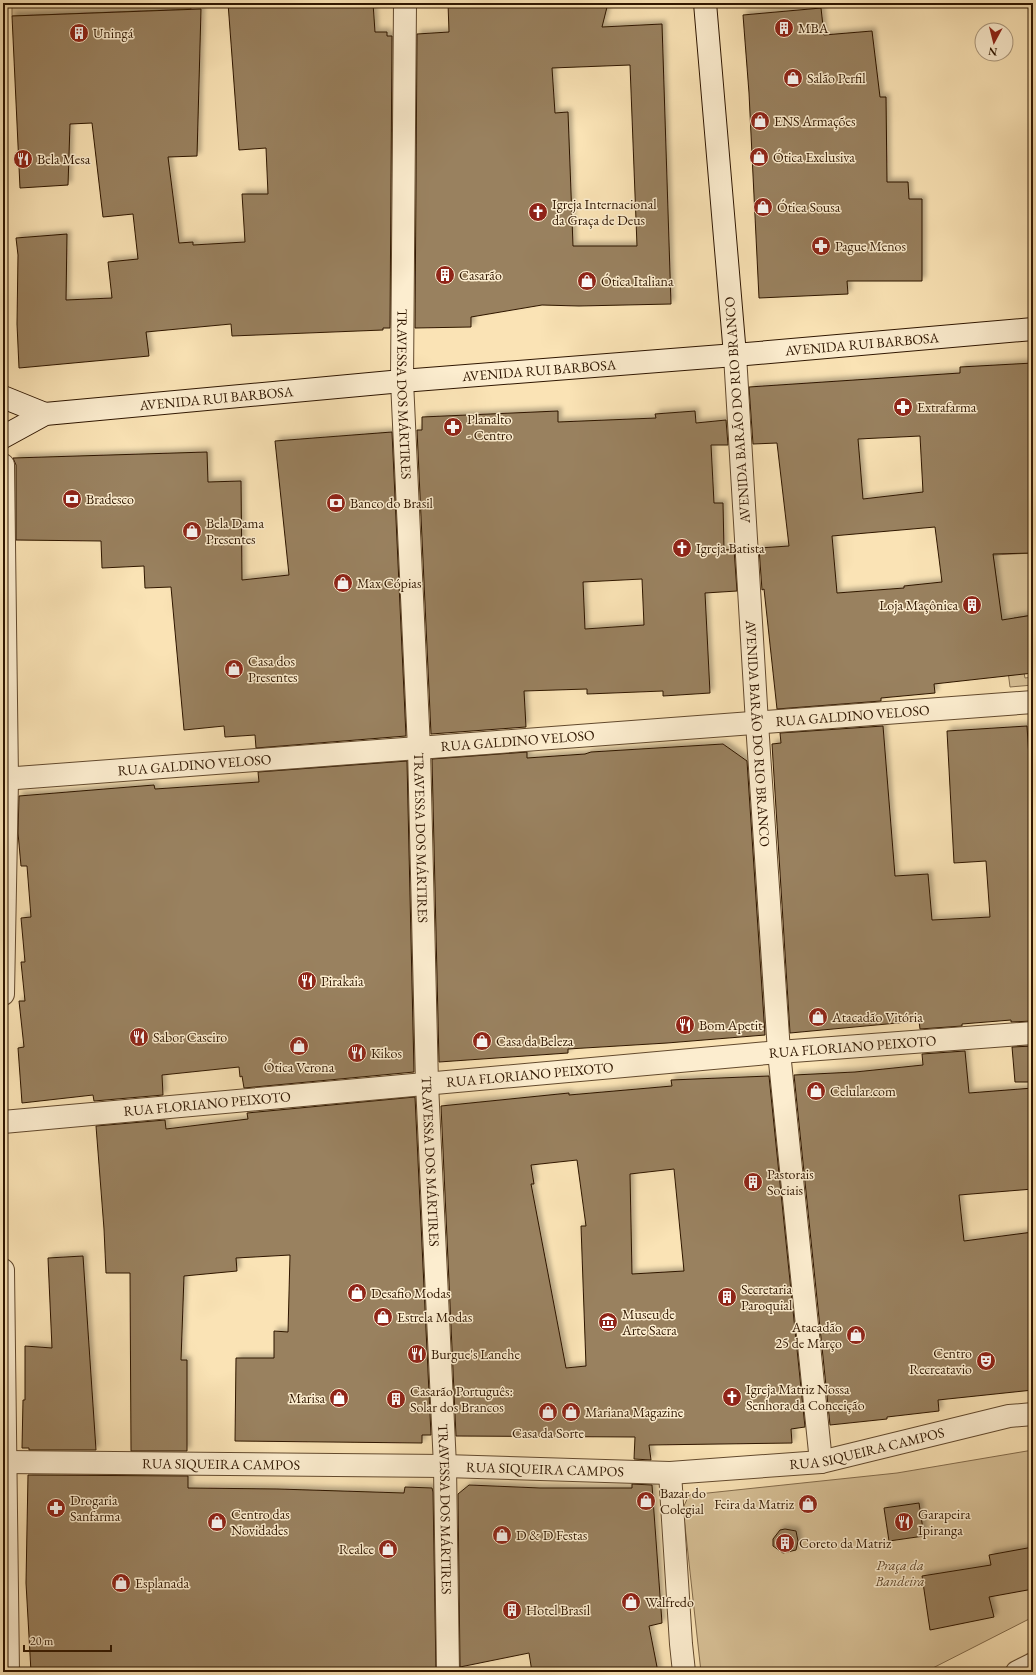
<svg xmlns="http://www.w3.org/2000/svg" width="1036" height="1675" font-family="'EB Garamond',serif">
<defs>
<filter id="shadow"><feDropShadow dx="3.5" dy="-3.5" stdDeviation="2" flood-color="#0004"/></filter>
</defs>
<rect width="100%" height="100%" fill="#fae3b5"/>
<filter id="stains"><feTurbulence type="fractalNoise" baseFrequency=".005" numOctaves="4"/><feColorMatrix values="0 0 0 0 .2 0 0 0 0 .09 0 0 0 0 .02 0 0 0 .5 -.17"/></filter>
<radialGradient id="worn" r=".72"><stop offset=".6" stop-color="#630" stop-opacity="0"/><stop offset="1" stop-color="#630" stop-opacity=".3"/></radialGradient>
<!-- green -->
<path fill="#d7c096" stroke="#836b4b" d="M 12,3 L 190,3 L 191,9 L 12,16 Z
M 1033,553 L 1033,615 L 1014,618 L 1025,678 L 1033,677 L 1033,685 L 1010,687 L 993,555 Z
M 1033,1450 L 1033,1617 L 925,1672 L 701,1672 L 683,1508 L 689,1495 L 897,1473 Z"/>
<!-- building -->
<path fill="#99815e" stroke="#2f1600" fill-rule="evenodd" filter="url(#shadow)" d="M 228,3 L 373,3 L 375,32 L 387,32 L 387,36 L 392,36 L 390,328 L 383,328 L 383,330 L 232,336 L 231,324 L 146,332 L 149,356 L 19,368 L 17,324 L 18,255 L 16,238 L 67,234 L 66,300 L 112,298 L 108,262 L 138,259 L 133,214 L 103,217 L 92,123 L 70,124 L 68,185 L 20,188 L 12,16 L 201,9 L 197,156 L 168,157 L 179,243 L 193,242 L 193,245 L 245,242 L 242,194 L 268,194 L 266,148 L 239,150 Z
M 448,3 L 608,3 L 602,27 L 662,24 L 671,304 L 579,306 L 542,305 L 471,317 L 471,327 L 415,328 L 417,34 L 449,32 ZM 630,65 L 637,246 L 573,246 L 568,112 L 555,113 L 552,68 Z
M 821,8 L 824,35 L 872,31 L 880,97 L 886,97 L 887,182 L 908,182 L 909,199 L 922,199 L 922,281 L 847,281 L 848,294 L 759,298 L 749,93 L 743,15 Z
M 1033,363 L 1033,553 L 993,554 L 1002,620 L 1033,615 L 1033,673 L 934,684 L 935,693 L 881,698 L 881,701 L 777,709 L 764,589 L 762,590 L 759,548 L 789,546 L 777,443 L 753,444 L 749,387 L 960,373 L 960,367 ZM 920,436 L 923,492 L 863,499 L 858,439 ZM 935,527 L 942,582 L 904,586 L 904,588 L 837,593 L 832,536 Z
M 558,411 L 558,422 L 656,418 L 655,414 L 695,411 L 696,423 L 726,420 L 728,445 L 711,445 L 714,503 L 723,503 L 724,550 L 734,549 L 737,591 L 705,593 L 710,693 L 663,696 L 663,691 L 587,694 L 587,689 L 524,691 L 526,727 L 431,734 L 417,430 L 422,430 L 422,417 ZM 642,579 L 644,625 L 585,629 L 583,582 Z
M 392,432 L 406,736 L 256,748 L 255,735 L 225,737 L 224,726 L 184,730 L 171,587 L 145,588 L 144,566 L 102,568 L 101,541 L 16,540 L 16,465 L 13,458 L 207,452 L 208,482 L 241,481 L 242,580 L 289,575 L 275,441 Z
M 883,726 L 895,876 L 928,874 L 932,920 L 990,917 L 986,861 L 954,863 L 947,731 L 1027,726 L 1033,821 L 1033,1021 L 1011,1022 L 1011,1020 L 962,1024 L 962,1026 L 920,1029 L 919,1021 L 790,1033 L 772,744 L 781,743 L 780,733 Z
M 723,744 L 747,761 L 765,1035 L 667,1043 L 568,1049 L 568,1053 L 439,1062 L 432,759 L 527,752 L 527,758 L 585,754 L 591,752 Z
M 407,761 L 414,1072 L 244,1088 L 242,1076 L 240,1077 L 239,1067 L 162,1075 L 163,1095 L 94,1101 L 93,1095 L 22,1103 L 18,1048 L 24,1047 L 19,1001 L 25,1001 L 21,962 L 25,962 L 21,918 L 31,917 L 27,866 L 21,866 L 18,833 L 19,796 L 154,785 L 155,789 L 259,782 L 258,772 Z
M 1033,1046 L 1033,1082 L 1015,1082 L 1012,1047 Z
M 965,1051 L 969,1093 L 1033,1088 L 1033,1189 L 959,1195 L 964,1241 L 1033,1232 L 1033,1390 L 938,1400 L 939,1411 L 887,1417 L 887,1419 L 830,1425 L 794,1075 L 855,1072 L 923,1065 L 922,1054 Z
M 769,1076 L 805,1427 L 791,1429 L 792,1443 L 649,1445 L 651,1460 L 634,1459 L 635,1437 L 456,1436 L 441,1106 L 569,1093 L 569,1095 L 672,1086 L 671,1080 ZM 577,1160 L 586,1226 L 581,1226 L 586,1366 L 566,1368 L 531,1184 L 534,1184 L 531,1165 ZM 674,1169 L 684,1271 L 632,1274 L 630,1174 Z
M 415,1097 L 431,1435 L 422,1435 L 422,1443 L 235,1441 L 236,1358 L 274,1358 L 274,1331 L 288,1332 L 290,1255 L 236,1258 L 237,1271 L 184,1276 L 181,1360 L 187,1360 L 187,1451 L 131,1451 L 130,1273 L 106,1273 L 104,1229 L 96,1126 L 165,1120 L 166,1129 L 248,1119 L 247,1113 Z
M 83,1256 L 96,1450 L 29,1450 L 29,1448 L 22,1448 L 23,1400 L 25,1400 L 25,1346 L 52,1348 L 48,1258 Z
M 28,1475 L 188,1476 L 188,1488 L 278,1489 L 404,1493 L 405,1487 L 432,1488 L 433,1492 L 436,1672 L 31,1672 L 26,1583 Z
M 632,1484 L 652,1485 L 662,1623 L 649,1626 L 658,1672 L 532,1672 L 529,1653 L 460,1667 L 458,1494 L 469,1485 L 540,1488 L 632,1488 Z
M 919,1503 L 924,1536 L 889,1541 L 884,1508 Z
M 785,1529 L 796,1531 L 798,1541 L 796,1550 L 783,1553 L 773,1546 L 773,1539 L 780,1530 Z
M 1033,1547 L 1033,1589 L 989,1597 L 994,1617 L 930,1630 L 922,1576 L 991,1565 L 989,1555 Z"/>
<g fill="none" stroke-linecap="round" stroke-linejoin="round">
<!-- minor casing -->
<g stroke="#62492d" stroke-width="24">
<g id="minor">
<path id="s1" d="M 405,3 L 402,381 L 419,748 L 427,1084 L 445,1466 L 448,1672"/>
<path id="s2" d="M 735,355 L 757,723 L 779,1052 L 821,1462"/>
<path d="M 3,465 L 7,779 L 3,994"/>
<path id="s3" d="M 3,779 L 1033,702"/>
<path id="s4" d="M 3,1122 L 779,1052 L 1033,1033"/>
<path d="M 3,1270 L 8,1672"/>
<path id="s5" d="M 3,1462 L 445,1466 L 670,1473 L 821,1462 L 1009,1416 L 1033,1414"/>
<path d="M 670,1473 L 681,1644 L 684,1672"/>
</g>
</g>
<!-- tertiary casing -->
<g stroke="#62492d" stroke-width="24">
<path id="tertiary" d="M 1017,1672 L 1033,1664"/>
</g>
<!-- secondary casing -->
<g stroke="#2f1600" stroke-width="24">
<g id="secondary">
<path d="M 705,3 L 735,355"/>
<path d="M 3,397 L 45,414"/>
<path id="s6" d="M 3,437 L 45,414 L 402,381 L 735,355 L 1033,329"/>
</g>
</g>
<!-- minor -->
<use href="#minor" stroke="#fcedcf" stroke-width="22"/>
<!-- tertiary -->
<use href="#tertiary" stroke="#fcedcf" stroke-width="22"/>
<!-- secondary -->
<use href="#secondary" stroke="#fcedcf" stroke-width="22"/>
</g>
<!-- icons -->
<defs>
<g id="building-disc" transform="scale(1)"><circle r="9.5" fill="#8f2418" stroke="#fcedcf"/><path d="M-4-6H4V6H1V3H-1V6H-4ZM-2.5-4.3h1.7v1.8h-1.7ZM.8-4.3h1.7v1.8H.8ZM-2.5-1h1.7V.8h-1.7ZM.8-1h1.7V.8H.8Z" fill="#fff"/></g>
<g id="shop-disc" transform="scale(1)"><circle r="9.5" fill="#8f2418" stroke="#fcedcf"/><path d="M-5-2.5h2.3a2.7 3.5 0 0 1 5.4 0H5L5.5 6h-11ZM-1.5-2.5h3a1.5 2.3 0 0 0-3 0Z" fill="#fff"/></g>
<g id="restaurant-disc" transform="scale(1)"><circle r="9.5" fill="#8f2418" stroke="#fcedcf"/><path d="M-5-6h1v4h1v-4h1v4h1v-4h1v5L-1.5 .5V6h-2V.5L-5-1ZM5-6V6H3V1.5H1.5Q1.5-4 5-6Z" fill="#fff"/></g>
<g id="church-disc" transform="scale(1)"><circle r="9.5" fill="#8f2418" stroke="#fcedcf"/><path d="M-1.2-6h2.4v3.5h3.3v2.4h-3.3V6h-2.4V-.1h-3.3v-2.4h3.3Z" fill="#fff"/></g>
<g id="pharmacy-disc" transform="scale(1)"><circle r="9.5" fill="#8f2418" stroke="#fcedcf"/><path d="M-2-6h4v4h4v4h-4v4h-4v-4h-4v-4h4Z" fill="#fff"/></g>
<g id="bank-disc" transform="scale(1)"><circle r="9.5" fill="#8f2418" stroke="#fcedcf"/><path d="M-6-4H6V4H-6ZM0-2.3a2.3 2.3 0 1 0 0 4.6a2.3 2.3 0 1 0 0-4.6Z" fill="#fff"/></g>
<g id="museum-disc" transform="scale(1)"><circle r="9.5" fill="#8f2418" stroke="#fcedcf"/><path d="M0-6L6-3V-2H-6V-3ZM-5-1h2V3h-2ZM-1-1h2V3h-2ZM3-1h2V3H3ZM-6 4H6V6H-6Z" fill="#fff"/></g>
<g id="theatre-disc" transform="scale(1)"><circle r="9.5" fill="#8f2418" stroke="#fcedcf"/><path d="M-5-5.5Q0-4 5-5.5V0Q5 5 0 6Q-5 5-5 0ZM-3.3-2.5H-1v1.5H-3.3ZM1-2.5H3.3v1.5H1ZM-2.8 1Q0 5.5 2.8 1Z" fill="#fff"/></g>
</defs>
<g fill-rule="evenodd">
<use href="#building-disc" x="784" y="28"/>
<use href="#building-disc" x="79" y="33"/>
<use href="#shop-disc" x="793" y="78"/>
<use href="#shop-disc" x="760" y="121"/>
<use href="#shop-disc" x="759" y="157"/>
<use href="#restaurant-disc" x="23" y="159"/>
<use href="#shop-disc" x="763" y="207"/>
<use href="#church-disc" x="538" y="212"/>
<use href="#pharmacy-disc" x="821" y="246"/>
<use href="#building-disc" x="445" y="275"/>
<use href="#shop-disc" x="587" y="281"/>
<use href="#pharmacy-disc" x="903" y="407"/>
<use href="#pharmacy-disc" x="453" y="427"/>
<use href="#bank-disc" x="72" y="499"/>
<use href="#bank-disc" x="336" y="503"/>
<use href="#shop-disc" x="192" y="531"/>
<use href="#church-disc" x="682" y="548"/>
<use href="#shop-disc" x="343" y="583"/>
<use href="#building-disc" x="972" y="605"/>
<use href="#shop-disc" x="234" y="669"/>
<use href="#restaurant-disc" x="307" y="981"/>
<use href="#shop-disc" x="818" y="1017"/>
<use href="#restaurant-disc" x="685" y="1025"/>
<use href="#restaurant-disc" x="139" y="1037"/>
<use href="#shop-disc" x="482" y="1041"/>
<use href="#shop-disc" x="299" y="1046"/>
<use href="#restaurant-disc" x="357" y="1053"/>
<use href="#shop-disc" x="816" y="1091"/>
<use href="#building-disc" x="753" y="1182"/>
<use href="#shop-disc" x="357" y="1293"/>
<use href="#building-disc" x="727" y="1297"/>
<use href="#shop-disc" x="383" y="1317"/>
<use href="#museum-disc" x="608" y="1322"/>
<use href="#shop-disc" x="856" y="1335"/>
<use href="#restaurant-disc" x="417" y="1354"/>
<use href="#theatre-disc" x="986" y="1361"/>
<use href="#church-disc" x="732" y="1397"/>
<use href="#shop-disc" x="339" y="1398"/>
<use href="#building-disc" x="396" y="1399"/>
<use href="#shop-disc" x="548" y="1412"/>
<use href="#shop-disc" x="571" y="1412"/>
<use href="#shop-disc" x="646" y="1501"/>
<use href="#shop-disc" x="808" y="1504"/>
<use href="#pharmacy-disc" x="56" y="1508"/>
<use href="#shop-disc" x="217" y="1522"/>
<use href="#restaurant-disc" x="904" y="1522"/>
<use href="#shop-disc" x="502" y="1535"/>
<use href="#building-disc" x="785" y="1543"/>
<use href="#shop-disc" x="388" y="1549"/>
<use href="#shop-disc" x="121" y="1583"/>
<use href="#shop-disc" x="631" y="1602"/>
<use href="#building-disc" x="512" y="1610"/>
</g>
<g text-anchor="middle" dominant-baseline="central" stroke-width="3" stroke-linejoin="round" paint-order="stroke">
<!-- poi labels -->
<g font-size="14" fill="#2f1600" stroke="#fcedcf" text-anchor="start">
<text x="798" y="28">MBA</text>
<text x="93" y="33">Uningá</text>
<text x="807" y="78">Salão Perfil</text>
<text x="774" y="121">ENS Armações</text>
<text x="773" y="157">Ótica Exclusiva</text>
<text x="37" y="159">Bela Mesa</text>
<text x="552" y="204">Igreja Internacional<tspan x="552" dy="16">da Graça de Deus</tspan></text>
<text x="777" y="207">Ótica Sousa</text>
<text x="835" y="246">Pague Menos</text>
<text x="459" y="275">Casarão</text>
<text x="601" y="281">Ótica Italiana</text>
<text x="917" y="407">Extrafarma</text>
<text x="467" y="419">Planalto<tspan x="467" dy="16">- Centro</tspan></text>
<text x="86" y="499">Bradesco</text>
<text x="350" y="503">Banco do Brasil</text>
<text x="206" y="523">Bela Dama<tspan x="206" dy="16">Presentes</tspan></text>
<text x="696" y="548">Igreja Batista</text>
<text x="357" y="583">Max Cópias</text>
<text x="958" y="605" text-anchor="end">Loja Maçônica</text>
<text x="248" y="661">Casa dos<tspan x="248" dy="16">Presentes</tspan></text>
<text x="321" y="981">Pirakaia</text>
<text x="832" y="1017">Atacadão Vitória</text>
<text x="699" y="1025">Bom Apetit</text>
<text x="153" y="1037">Sabor Caseiro</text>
<text x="496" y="1041">Casa da Beleza</text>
<text x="371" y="1053">Kikos</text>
<text x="299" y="1067" text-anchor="middle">Ótica Verona</text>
<text x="830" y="1091">Celular.com</text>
<text x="767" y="1174">Pastorais<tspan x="767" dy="16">Sociais</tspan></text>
<text x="741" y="1289">Secretaria<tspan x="741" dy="16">Paroquial</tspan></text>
<text x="371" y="1293">Desafio Modas</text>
<text x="622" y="1314">Museu de<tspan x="622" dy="16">Arte Sacra</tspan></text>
<text x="397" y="1317">Estrela Modas</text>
<text x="842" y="1327" text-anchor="end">Atacadão<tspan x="842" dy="16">25 de Março</tspan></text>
<text x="972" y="1353" text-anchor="end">Centro<tspan x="972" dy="16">Recreatavio</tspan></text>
<text x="431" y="1354">Burgue's Lanche</text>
<text x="746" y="1389">Igreja Matriz Nossa<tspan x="746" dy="16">Senhora da Conceição</tspan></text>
<text x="410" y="1391">Casarão Português:<tspan x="410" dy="16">Solar dos Brancos</tspan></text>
<text x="325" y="1398" text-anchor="end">Marisa</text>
<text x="585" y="1412">Mariana Magazine</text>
<text x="548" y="1433" text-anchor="middle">Casa da Sorte</text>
<text x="660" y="1493">Bazar do<tspan x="660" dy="16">Colegial</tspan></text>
<text x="70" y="1500">Drogaria<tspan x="70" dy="16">Sanfarma</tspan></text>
<text x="794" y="1504" text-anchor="end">Feira da Matriz</text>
<text x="231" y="1514">Centro das<tspan x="231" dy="16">Novidades</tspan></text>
<text x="918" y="1514">Garapeira<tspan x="918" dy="16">Ipiranga</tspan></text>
<text x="516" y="1535">D &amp; D Festas</text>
<text x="799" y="1543">Coreto da Matriz</text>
<text x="374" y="1549" text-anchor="end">Realce</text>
<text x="135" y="1583">Esplanada</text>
<text x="645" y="1602">Walfredo</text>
<text x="526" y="1610">Hotel Brasil</text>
</g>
<!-- street labels -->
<g font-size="14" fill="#2f1600" stroke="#fcedcf">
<text stroke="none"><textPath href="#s6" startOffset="868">AVENIDA RUI BARBOSA</textPath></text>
<text stroke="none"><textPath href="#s6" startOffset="544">AVENIDA RUI BARBOSA</textPath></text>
<text stroke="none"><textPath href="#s1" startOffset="391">TRAVESSA DOS MÁRTIRES</textPath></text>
<text stroke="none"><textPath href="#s6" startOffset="220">AVENIDA RUI BARBOSA</textPath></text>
<text transform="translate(737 410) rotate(-94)">AVENIDA BARÃO DO RIO BRANCO</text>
<text stroke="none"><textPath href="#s3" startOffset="852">RUA GALDINO VELOSO</textPath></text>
<text stroke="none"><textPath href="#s2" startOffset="379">AVENIDA BARÃO DO RIO BRANCO</textPath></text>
<text stroke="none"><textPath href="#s3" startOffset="516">RUA GALDINO VELOSO</textPath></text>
<text stroke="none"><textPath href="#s3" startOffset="192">RUA GALDINO VELOSO</textPath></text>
<text stroke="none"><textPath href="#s1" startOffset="835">TRAVESSA DOS MÁRTIRES</textPath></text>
<text stroke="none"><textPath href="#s4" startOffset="853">RUA FLORIANO PEIXOTO</textPath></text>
<text stroke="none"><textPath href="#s4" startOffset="529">RUA FLORIANO PEIXOTO</textPath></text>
<text stroke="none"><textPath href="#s4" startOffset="205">RUA FLORIANO PEIXOTO</textPath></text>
<text stroke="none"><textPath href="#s1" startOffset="1159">TRAVESSA DOS MÁRTIRES</textPath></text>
<text stroke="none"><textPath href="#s5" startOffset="866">RUA SIQUEIRA CAMPOS</textPath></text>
<text stroke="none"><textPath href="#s5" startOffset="218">RUA SIQUEIRA CAMPOS</textPath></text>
<text stroke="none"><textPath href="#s5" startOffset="542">RUA SIQUEIRA CAMPOS</textPath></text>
<text stroke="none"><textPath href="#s1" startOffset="1507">TRAVESSA DOS MÁRTIRES</textPath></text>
</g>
<!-- park labels -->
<g font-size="14" font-style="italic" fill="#61492d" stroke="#fcedcf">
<text x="900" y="1565">Praça da<tspan x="900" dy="16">Bandeira</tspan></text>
</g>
</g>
<!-- margin -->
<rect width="1036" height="1675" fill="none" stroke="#fae3b5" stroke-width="16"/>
<rect x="4" y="4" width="1028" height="1667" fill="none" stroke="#2f1600" stroke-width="2"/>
<rect x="8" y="8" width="1020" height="1659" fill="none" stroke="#2f1600"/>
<!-- north arrow -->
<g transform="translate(994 42) rotate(187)"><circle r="19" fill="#fcedcf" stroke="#aa977c"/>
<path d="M0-3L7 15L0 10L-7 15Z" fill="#8f2418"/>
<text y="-6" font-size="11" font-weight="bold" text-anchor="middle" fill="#2f1600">N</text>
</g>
<!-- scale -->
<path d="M24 1645v6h87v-6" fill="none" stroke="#2f1600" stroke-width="2"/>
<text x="30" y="1645" font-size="12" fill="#2f1600" stroke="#fcedcf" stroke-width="3" paint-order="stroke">20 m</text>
<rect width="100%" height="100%" filter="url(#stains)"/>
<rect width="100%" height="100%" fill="url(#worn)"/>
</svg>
